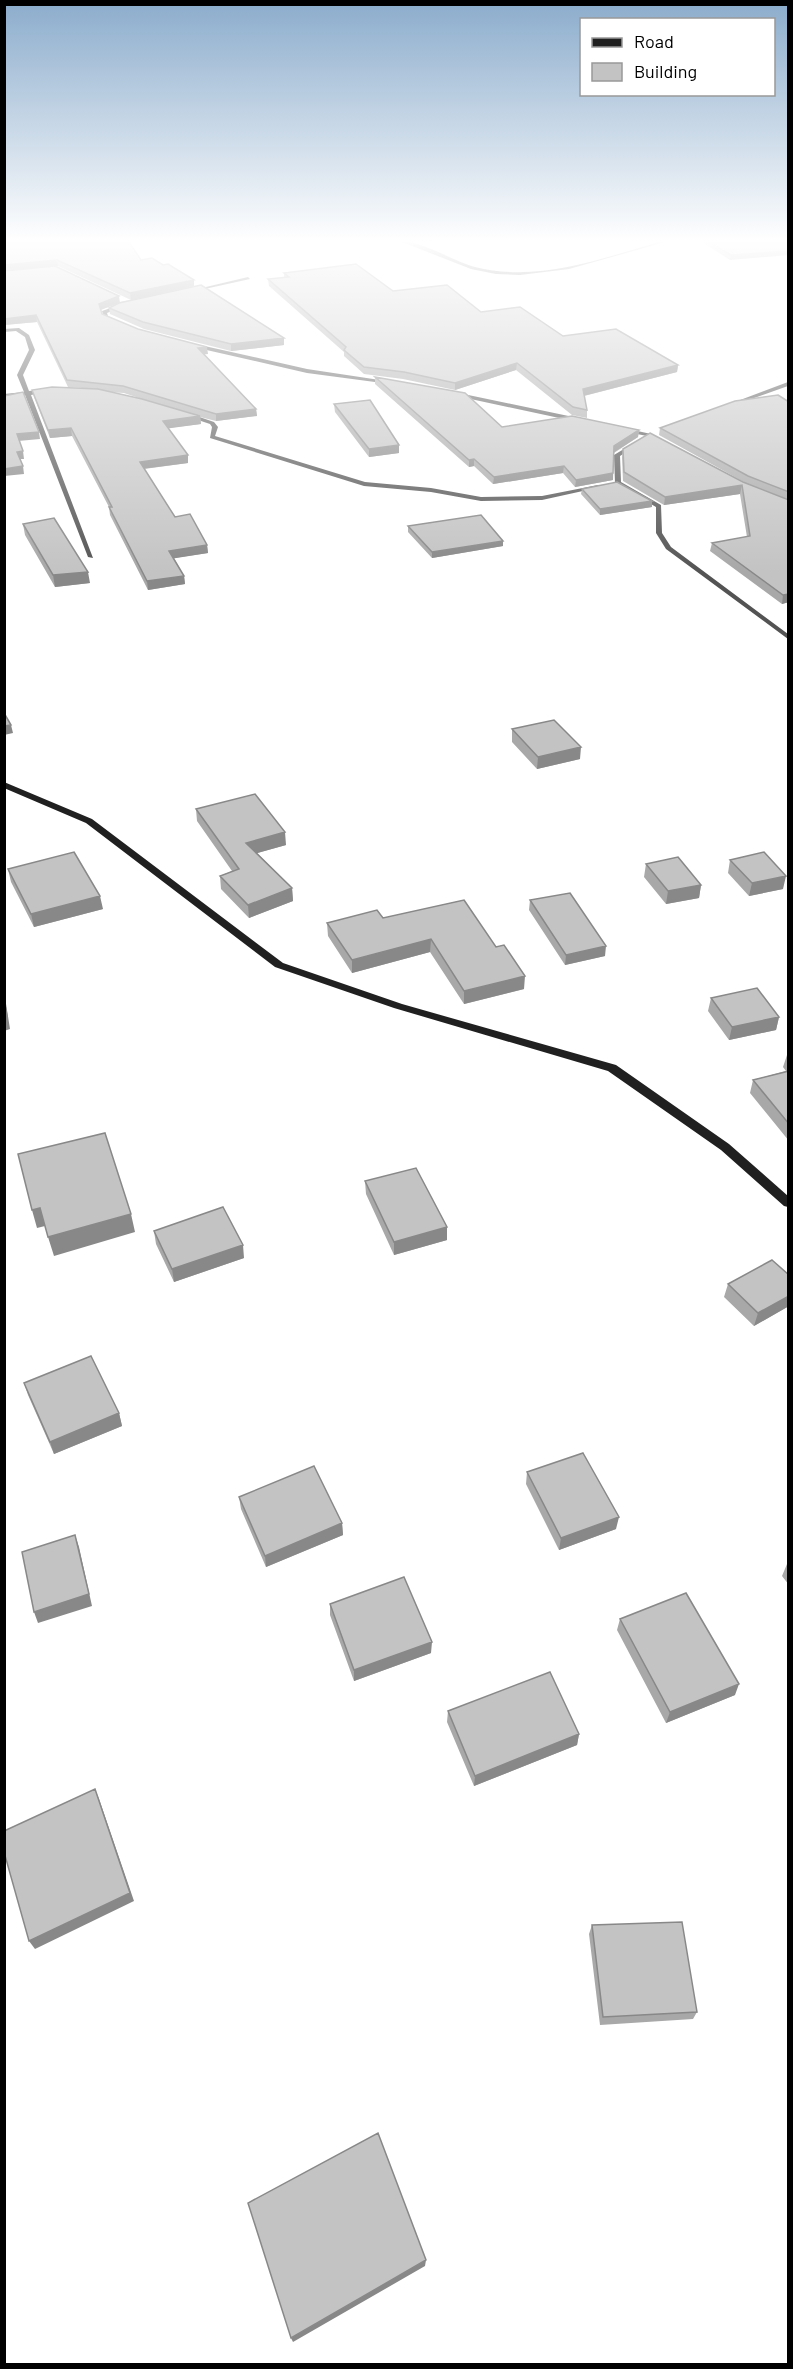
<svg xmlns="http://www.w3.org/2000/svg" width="793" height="2369" font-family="Barlow,sans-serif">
<rect width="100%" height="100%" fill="#fff"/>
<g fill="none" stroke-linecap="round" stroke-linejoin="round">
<!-- street -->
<path fill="#535353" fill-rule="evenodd" d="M 402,242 C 420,240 455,262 475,267 C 537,283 600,259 659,242 L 665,242 L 569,269 L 520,275 L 496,274 L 471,269 Z
M 248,277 L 250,279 L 191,292 L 189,291 Z
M 122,304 L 126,305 L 107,313 L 108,316 L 119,322 L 119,324 L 104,318 L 102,311 Z
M 19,328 L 29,335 L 35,350 L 23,375 L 29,391 L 48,389 L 51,391 L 31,395 L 93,558 L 88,557 L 25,395 L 4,398 L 4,394 L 24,392 L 17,375 L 29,350 L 25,337 L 16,331 L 4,332 L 4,329 Z
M 191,343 L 307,369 L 393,382 L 390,384 L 307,373 L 189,346 Z
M 788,382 L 788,386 L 732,406 L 727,405 Z
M 454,392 L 578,418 L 581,420 L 578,422 L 452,395 Z
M 185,412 L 214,422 L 218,427 L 215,436 L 365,482 L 431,488 L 481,497 L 542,496 L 598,485 L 601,487 L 542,500 L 481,501 L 431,492 L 364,486 L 210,438 L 212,427 L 210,424 L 183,415 Z
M 624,428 L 651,434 L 664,442 L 659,443 L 647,436 L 622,431 Z
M 637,441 L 639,444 L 620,456 L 621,482 L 661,505 L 662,533 L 671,547 L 788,634 L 788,639 L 666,549 L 656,533 L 656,507 L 615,483 L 614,455 Z"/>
<!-- secondary -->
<path fill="#202020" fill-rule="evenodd" d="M 4,782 L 92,819 L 283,963 L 402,1004 L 616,1065 L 729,1144 L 788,1196 L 788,1207 L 784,1206 L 721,1150 L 608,1071 L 394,1008 L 275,967 L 86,823 L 4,788 Z"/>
</g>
<!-- wall -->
<path fill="#a8a8a8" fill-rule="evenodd" d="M 4,242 L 141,260 L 163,265 L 194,280 L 194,286 L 284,338 L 284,345 L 231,351 L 144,329 L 110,314 L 109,308 L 115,304 L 101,310 L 102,314 L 138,329 L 208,354 L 204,354 L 256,409 L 257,416 L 216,421 L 200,417 L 201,424 L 168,428 L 188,455 L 188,463 L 144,469 L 175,517 L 207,545 L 208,553 L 174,558 L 184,576 L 185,584 L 148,590 L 110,515 L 109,507 L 72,436 L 50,438 L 34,397 L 32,390 L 83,388 L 68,387 L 37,322 L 4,325 ZM 55,266 L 58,266 L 131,300 L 120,302 ZM 108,392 L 124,393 L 139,398 Z
M 702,242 L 789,242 L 730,260 Z
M 284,273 L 393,291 L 481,312 L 563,336 L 678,365 L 677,372 L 584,396 L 587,410 L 587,418 L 572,415 L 516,370 L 455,390 L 403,379 L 364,374 L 344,356 L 344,352 L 269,286 L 268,279 L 284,278 Z
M 375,377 L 502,427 L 639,430 L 638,437 L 614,453 L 613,480 L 575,487 L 563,473 L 493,484 L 474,466 L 469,467 L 375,384 Z
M 789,402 L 789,602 L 782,604 L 710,551 L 712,543 L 747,537 L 740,494 L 664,505 L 623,481 L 622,457 L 623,449 L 744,482 L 659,435 L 660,428 Z
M 334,404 L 399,453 L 369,457 L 335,412 Z
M 582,489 L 652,501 L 652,507 L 600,515 L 581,494 Z
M 23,524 L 90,583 L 55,587 L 25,535 Z
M 408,526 L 503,546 L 432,558 L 408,532 Z
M 512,729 L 580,759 L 537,769 L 512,742 Z
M 196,809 L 286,845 L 257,853 L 292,888 L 293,901 L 249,918 L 221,889 L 220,876 L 232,871 L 197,821 Z
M 730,860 L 783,889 L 749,896 L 728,873 Z
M 646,864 L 701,885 L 699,898 L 666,904 L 644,877 Z
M 8,869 L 103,909 L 34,927 L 11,882 Z
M 464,900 L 524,989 L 464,1004 L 430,952 L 352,973 L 328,936 L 327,923 L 383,918 Z
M 530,900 L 605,956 L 565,965 L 529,910 Z
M 711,998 L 779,1017 L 776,1030 L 729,1040 L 708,1011 Z
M 789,1054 L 789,1141 L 750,1093 L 753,1080 L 786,1071 L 783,1067 L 787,1055 Z
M 365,1181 L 447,1240 L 394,1255 L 366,1194 Z
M 154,1231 L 244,1258 L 174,1282 L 156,1244 Z
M 789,1275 L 789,1306 L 754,1326 L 724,1297 L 728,1284 Z
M 24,1383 L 119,1413 L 122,1426 L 54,1454 L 28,1395 Z
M 527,1472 L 616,1529 L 559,1550 L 526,1484 Z
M 239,1497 L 342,1523 L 343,1535 L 266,1567 L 241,1509 Z
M 787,1564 L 789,1564 L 789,1585 L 782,1576 Z
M 330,1604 L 431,1653 L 354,1681 L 330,1615 Z
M 620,1619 L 735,1695 L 666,1723 L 617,1630 Z
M 448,1711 L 579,1734 L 577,1745 L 474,1786 L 447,1722 Z
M 592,1925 L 697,2012 L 693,2019 L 600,2025 L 589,1934 Z"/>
<!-- shaded-wall -->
<path fill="#888" d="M 789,251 L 789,255 L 730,260 L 731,255 Z
M 57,260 L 58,266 L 4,272 L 4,265 Z
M 194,280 L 194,286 L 131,300 L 130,293 Z
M 119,296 L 120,303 L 100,310 L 99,304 Z
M 36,315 L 37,322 L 4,325 L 4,319 Z
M 284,338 L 284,345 L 231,351 L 231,344 Z
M 207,347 L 208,354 L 199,355 L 198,348 Z
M 517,363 L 516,370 L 455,390 L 455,383 Z
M 678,365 L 677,372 L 583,396 L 583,389 Z
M 256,409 L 257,416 L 216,421 L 216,414 Z
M 200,416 L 201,424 L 164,429 L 163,421 Z
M 71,428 L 72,436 L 50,438 L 48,430 Z
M 639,430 L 638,437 L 613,453 L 614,446 Z
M 39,432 L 40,439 L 18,441 L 17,434 Z
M 399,445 L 399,453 L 369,457 L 369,449 Z
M 23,451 L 24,459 L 19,459 L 17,452 Z
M 188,455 L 188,463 L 141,469 L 140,462 Z
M 474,459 L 474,466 L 469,467 L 469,460 Z
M 23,466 L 24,474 L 4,476 L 4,469 Z
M 564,466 L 563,473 L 493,484 L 494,477 Z
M 613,473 L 613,480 L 575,487 L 576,480 Z
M 742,485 L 740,494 L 664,505 L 665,497 Z
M 652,501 L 652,507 L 600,515 L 600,509 Z
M 503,541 L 503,546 L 432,558 L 432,552 Z
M 207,545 L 208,553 L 170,559 L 169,551 Z
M 88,572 L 90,583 L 55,587 L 53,575 Z
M 184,576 L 185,584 L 148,590 L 147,581 Z
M 789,594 L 789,602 L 782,604 L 783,595 Z
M 11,725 L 13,733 L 4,735 L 4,726 Z
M 581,747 L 580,759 L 537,769 L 538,757 Z
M 285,832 L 286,845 L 247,856 L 246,843 Z
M 786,876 L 783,889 L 749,896 L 752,883 Z
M 701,885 L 699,898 L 666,904 L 668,891 Z
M 292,888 L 293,901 L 249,918 L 248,905 Z
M 100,896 L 103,909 L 34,927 L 31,914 Z
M 431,939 L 430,952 L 352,973 L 352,960 Z
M 606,946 L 605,956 L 565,965 L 566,955 Z
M 525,976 L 524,989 L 464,1004 L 464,991 Z
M 4,991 L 10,1029 L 4,1031 Z
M 779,1017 L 776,1030 L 729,1040 L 732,1027 Z
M 40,1208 L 45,1226 L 37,1228 L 32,1210 Z
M 131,1214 L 135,1232 L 54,1256 L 48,1237 Z
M 447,1227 L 447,1240 L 394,1255 L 394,1242 Z
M 243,1245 L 244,1258 L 174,1282 L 172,1269 Z
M 789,1296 L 789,1306 L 754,1326 L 758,1313 Z
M 119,1413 L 122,1426 L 54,1454 L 50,1442 Z
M 619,1517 L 616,1529 L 559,1550 L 561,1538 Z
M 342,1523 L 343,1535 L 266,1567 L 265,1556 Z
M 75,1535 L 79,1547 L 92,1606 L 38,1623 L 34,1612 Z
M 432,1642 L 431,1653 L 354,1681 L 354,1670 Z
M 739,1684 L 735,1695 L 666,1723 L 670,1712 Z
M 579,1734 L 577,1745 L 474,1786 L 475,1776 Z
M 95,1789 L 99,1799 L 134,1901 L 35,1949 L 29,1941 Z
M 426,2260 L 425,2266 L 293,2342 L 291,2338 Z"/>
<!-- building -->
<path fill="#c3c3c3" stroke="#888" stroke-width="1.5" d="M 4,242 L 129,242 L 141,260 L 152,258 L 163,265 L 168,264 L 194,280 L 130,293 L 57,260 L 4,265 Z
M 709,242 L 789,242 L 789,251 L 731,255 Z
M 356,264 L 393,291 L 447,285 L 481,312 L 520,307 L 563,336 L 616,329 L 678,365 L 583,389 L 587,410 L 573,407 L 517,363 L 455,383 L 404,372 L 364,367 L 344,350 L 346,347 L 268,279 L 289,277 L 284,273 Z
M 55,266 L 119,296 L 99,304 L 102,314 L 138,329 L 207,347 L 198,348 L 256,409 L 216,414 L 123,386 L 67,380 L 36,315 L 4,319 L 4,271 Z
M 201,285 L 284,338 L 231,344 L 143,322 L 109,308 L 119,303 Z
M 375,377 L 465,393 L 502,427 L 572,416 L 639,430 L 614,446 L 613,473 L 576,480 L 564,466 L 494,477 L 474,459 L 469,460 Z
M 52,387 L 98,389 L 142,399 L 200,416 L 163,421 L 188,455 L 140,462 L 175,517 L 190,514 L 207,545 L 169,551 L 184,576 L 147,581 L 109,507 L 112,507 L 71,428 L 48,430 L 32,390 Z
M 23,392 L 39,432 L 17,434 L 23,451 L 17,452 L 23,466 L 4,469 L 4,396 Z
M 778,395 L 789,402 L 789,492 L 748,476 L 660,428 L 735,401 Z
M 370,400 L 399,445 L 369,449 L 334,404 Z
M 650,433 L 743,482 L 789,500 L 789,594 L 783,595 L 712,543 L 750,536 L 742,485 L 665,497 L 624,472 L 623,449 Z
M 617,482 L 652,501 L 600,509 L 582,489 Z
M 481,515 L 503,541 L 432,552 L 408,526 Z
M 54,518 L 88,572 L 53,575 L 23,524 Z
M 4,713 L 11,725 L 4,726 Z
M 554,720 L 581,747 L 538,757 L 512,729 Z
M 255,794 L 285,832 L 246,843 L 292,888 L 248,905 L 220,876 L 239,869 L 196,809 Z
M 74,852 L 100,896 L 31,914 L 8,869 Z
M 764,852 L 786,876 L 752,883 L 730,860 Z
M 678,857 L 701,885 L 668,891 L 646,864 Z
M 570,893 L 606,946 L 566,955 L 530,900 Z
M 464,900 L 496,947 L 504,945 L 525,976 L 464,991 L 431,939 L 352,960 L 327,923 L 377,910 L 383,918 Z
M 757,988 L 779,1017 L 732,1027 L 711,998 Z
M 4,1000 L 7,1016 L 4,1017 Z
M 789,1071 L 789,1124 L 753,1080 Z
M 105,1133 L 131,1214 L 48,1237 L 40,1208 L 32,1210 L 18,1154 Z
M 416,1168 L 447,1227 L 394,1242 L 365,1181 Z
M 223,1207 L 243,1245 L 172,1269 L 154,1231 Z
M 772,1260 L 789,1275 L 789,1296 L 758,1313 L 728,1284 Z
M 91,1356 L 119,1413 L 50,1442 L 24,1383 Z
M 583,1453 L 619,1517 L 561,1538 L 527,1472 Z
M 314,1466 L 342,1523 L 265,1556 L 239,1497 Z
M 75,1535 L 89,1594 L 34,1612 L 22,1552 Z
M 404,1577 L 432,1642 L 354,1670 L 330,1604 Z
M 686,1593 L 739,1684 L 670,1712 L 620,1619 Z
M 550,1672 L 579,1734 L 475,1776 L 448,1711 Z
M 95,1789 L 130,1893 L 29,1941 L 4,1852 L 4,1831 Z
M 682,1922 L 697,2012 L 603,2017 L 592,1925 Z
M 378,2133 L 426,2260 L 291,2338 L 248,2203 Z"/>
<!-- sky -->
<linearGradient id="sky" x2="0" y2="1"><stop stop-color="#8baccc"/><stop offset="0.42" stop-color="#fff"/><stop offset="1" stop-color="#fff" stop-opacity="0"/></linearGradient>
<rect width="793" height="573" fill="url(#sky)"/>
<!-- border -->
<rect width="793" height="2369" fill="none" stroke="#000000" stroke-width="12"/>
<!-- legend -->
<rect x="580" y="18" width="195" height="78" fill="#ffffff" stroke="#999999" stroke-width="1.5"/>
<rect x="592" y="38" width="30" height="9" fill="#202020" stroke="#999999" stroke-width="1.5"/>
<text x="634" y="48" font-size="18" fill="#000000">Road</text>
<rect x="592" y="63" width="30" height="18" fill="#c3c3c3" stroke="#999999" stroke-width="1.5"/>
<text x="634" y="78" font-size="18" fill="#000000">Building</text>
</svg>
